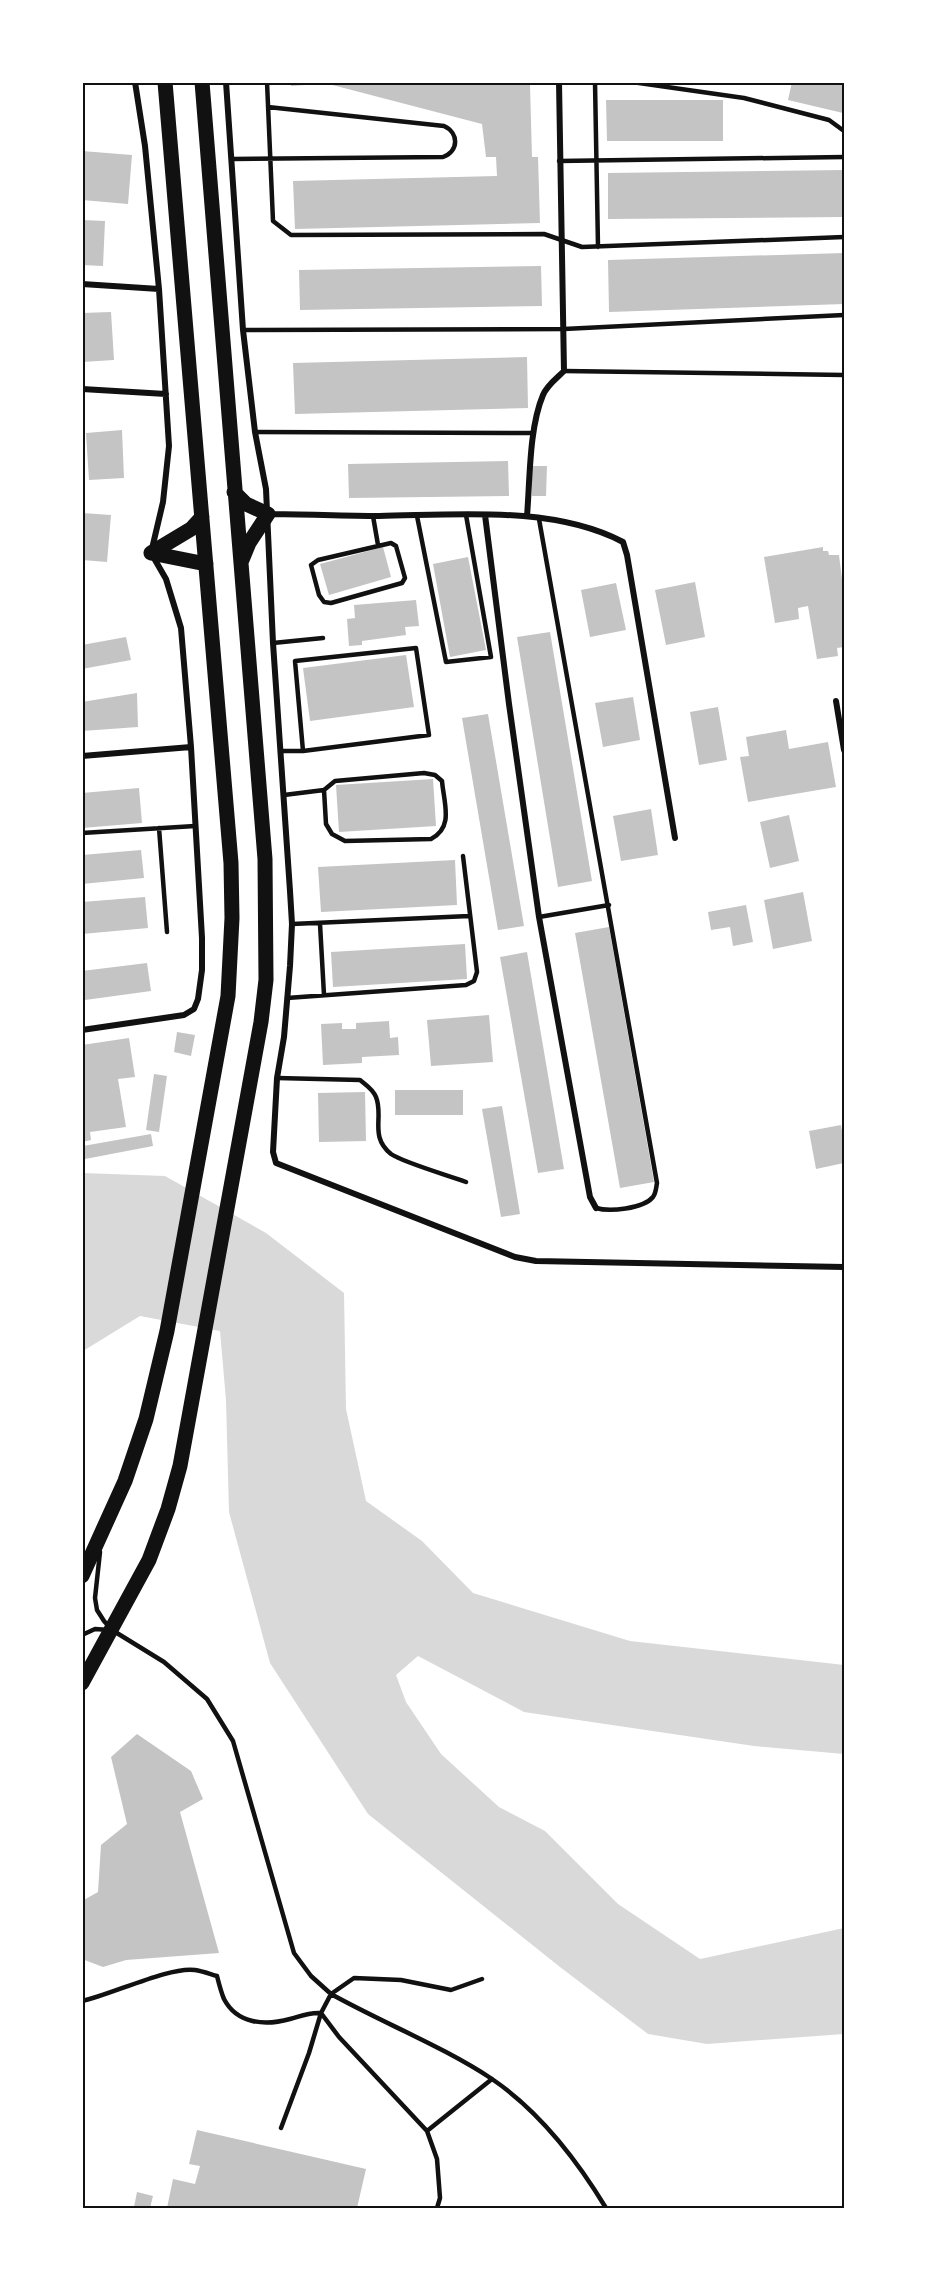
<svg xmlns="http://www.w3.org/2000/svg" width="927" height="2291" font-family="Commissioner,sans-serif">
<rect width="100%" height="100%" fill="#fff"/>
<!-- water -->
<path fill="#d9d9d9" d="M 83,1173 L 165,1176 L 266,1233 L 344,1293 L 346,1409 L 366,1501 L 422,1541 L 473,1593 L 630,1641 L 844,1665 L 844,1754 L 754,1746 L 524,1712 L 418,1656 L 396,1675 L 406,1702 L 441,1754 L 499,1807 L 545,1831 L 618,1904 L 700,1959 L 844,1928 L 844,2034 L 707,2044 L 648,2034 L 560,1967 L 368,1814 L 270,1663 L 229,1512 L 226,1400 L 220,1331 L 140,1316 L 83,1351 Z"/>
<!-- building -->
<path fill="#c4c4c4" d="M 291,82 L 318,82 L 318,84 L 291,86 Z
M 321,82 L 520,82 L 530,85 L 532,157 L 538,157 L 540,223 L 295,229 L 293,181 L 497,176 L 496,157 L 486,157 L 482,124 Z
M 792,82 L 844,82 L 843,113 L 788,100 Z
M 606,100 L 723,100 L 723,141 L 607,141 Z
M 82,151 L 132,155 L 128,204 L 82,200 Z
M 844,170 L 844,217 L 608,219 L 608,173 Z
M 82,220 L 105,221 L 103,266 L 82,265 Z
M 844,253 L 844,304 L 609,312 L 608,260 Z
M 541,266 L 542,306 L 300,310 L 299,270 Z
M 111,312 L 114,360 L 82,362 L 82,313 Z
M 527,357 L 528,408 L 295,414 L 293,363 Z
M 122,430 L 124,478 L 89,480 L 86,433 Z
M 508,461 L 509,496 L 349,498 L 348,464 Z
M 532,466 L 547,466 L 546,496 L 532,496 Z
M 82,513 L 111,515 L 107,562 L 82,560 Z
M 383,547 L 391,577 L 329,595 L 320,564 Z
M 823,547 L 823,551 L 828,551 L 829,555 L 839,555 L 844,595 L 844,647 L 837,648 L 838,656 L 817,659 L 808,606 L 798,608 L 799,619 L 775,623 L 764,557 Z
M 468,557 L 486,650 L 450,657 L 433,564 Z
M 695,582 L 705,637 L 666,645 L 655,590 Z
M 616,583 L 626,630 L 590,637 L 581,590 Z
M 416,600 L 419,626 L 405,627 L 406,635 L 362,641 L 362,645 L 349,646 L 347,619 L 355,618 L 354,605 Z
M 550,632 L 592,881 L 558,887 L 517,637 Z
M 126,637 L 131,660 L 82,669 L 82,645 Z
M 406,655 L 414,707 L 310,721 L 303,668 Z
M 137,693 L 138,727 L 82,731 L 82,702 Z
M 633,697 L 640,740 L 603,747 L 595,703 Z
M 718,707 L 727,760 L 699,765 L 690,712 Z
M 488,714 L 524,926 L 498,930 L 462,718 Z
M 786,730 L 789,749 L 828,742 L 836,787 L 748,802 L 740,757 L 749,756 L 746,737 Z
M 433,779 L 436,826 L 339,832 L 336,785 Z
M 139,788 L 142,823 L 82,828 L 82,793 Z
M 651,809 L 658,855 L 621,861 L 613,816 Z
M 789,815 L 799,861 L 770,868 L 760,822 Z
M 141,850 L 144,878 L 82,884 L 82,855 Z
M 455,860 L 457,905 L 321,912 L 318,867 Z
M 803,892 L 812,941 L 773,949 L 764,900 Z
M 145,897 L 148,928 L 82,934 L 82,902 Z
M 746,905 L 753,942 L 733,946 L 730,927 L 711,930 L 708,912 Z
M 609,927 L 654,1182 L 620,1188 L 575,933 Z
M 465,944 L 467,979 L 333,987 L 331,952 Z
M 527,952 L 564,1169 L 538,1173 L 500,957 Z
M 147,963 L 151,991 L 85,1000 L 82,971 Z
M 489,1015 L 493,1062 L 431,1066 L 427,1020 Z
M 389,1021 L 390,1038 L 398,1037 L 399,1055 L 362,1057 L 362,1063 L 323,1065 L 321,1024 L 342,1023 L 342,1029 L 356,1029 L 356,1023 Z
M 177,1032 L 195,1035 L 191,1056 L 174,1052 Z
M 129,1038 L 135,1077 L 118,1079 L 126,1127 L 90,1132 L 91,1140 L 82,1142 L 82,1045 Z
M 154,1074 L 167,1076 L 159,1132 L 146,1130 Z
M 395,1090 L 463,1090 L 463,1115 L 395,1115 Z
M 365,1092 L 366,1141 L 319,1142 L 318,1093 Z
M 502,1106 L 520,1214 L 501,1217 L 482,1109 Z
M 841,1125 L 844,1143 L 844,1163 L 816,1169 L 809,1131 Z
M 151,1134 L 153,1146 L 85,1159 L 83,1146 Z
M 137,1734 L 191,1771 L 203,1799 L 180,1812 L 219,1953 L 126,1960 L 103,1967 L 82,1959 L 82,1901 L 98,1892 L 101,1845 L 127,1824 L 111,1757 Z
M 197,2130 L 366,2169 L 357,2208 L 167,2208 L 173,2179 L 195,2184 L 200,2166 L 189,2164 Z
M 137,2192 L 153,2196 L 150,2208 L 134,2207 Z"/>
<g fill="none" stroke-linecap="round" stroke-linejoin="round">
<!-- service -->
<path stroke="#111" stroke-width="4.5" d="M 267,82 L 273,221 L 291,235 L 544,234 L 582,247 L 844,237
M 595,82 L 598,247
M 632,82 L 744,98 L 829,120 L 844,131
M 232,159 L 443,157 C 459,151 459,133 444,126 L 268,107
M 559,161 L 844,157
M 243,330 L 564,329 L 844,315
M 564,371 L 844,375
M 255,432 L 533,433
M 373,516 L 378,545
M 417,516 L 446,662 L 491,657 L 466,515
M 539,519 L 657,1183 C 656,1188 656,1193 653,1197 C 643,1209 609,1212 596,1208
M 391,543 L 396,546 L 405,578 L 402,583 L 331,603 L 324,602 L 319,595 L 311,565 L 318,560 Z
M 273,643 L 323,638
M 281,751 L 303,751 L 429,735 L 416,648 L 295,661 L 303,751
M 424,773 L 435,775 L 442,781 C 444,804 454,827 431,839 L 345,841 L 332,834 L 326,824 L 324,790 L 335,781 Z
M 284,795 L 324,790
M 159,828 L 167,932
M 82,833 L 195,826
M 539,917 L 609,905
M 292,924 L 469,916
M 320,924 L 324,995
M 287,998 L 466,985 L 474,981 L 477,972 L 463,856
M 277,1078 L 360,1080 C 366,1085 373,1089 376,1097 C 384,1117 369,1136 391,1154 C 402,1162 450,1176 466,1182
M 100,1552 L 95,1598 L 97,1610 L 104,1621 L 112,1630 L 164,1662 L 207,1699 L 233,1741 L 294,1953 L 311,1976 L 331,1994 C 383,2023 444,2047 492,2079 C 539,2111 577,2160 606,2208
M 82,1635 L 95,1629 L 109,1630
M 82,2001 C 111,1995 170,1966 195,1970 C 202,1971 210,1974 217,1976 C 219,1984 221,1992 224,1999 C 237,2024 265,2026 290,2019 C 301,2016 309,2012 321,2013 L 339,2037 L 427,2131 L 437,2159 L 440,2198 L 437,2208
M 281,2128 L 309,2053 L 321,2013 L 331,1994 L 354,1978 L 401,1980 L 451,1990 L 482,1979
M 427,2131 L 492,2079"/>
<!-- minor -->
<path stroke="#111" stroke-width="6" d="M 226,82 L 243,330 L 255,432 L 266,489 L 273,643 L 290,891 L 292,924 L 290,966 L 284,1037 L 277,1078 L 273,1152 L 276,1163 L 515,1257 L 536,1261 L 844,1267
M 82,284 L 159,289
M 82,389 L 166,394
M 268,514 C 305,514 342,516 379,516 C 456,515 553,505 623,542 L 627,555 L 675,838
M 485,515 L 509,704 L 539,917 L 590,1197 L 596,1208
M 527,516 C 530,480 529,428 543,395 C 547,385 557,378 564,371 L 559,82
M 836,701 L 844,750
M 82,756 L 191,747
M 82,1030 L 184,1015 L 194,1009 L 198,999 L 202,970 L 202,938 L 191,747 L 181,628 L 166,579 L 151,553 L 163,502 L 169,446 L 159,289 L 145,146 L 135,82"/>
<!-- primary -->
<path stroke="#111" stroke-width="15" d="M 234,492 L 246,504 L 268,514 L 249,543 L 242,560
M 151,553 L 191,529 L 202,517
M 151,553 L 206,564
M 82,1576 L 125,1481 L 146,1419 L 167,1331 L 228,996 L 232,918 L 231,863 L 165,82
M 82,1683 L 149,1560 L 168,1509 L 180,1466 L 261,1022 L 266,980 L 265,859 L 202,82"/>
</g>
<!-- border -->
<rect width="927" height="2291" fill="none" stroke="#ffffff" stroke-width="168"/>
<rect x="84" y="84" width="759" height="2123" fill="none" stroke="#111" stroke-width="2"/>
</svg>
